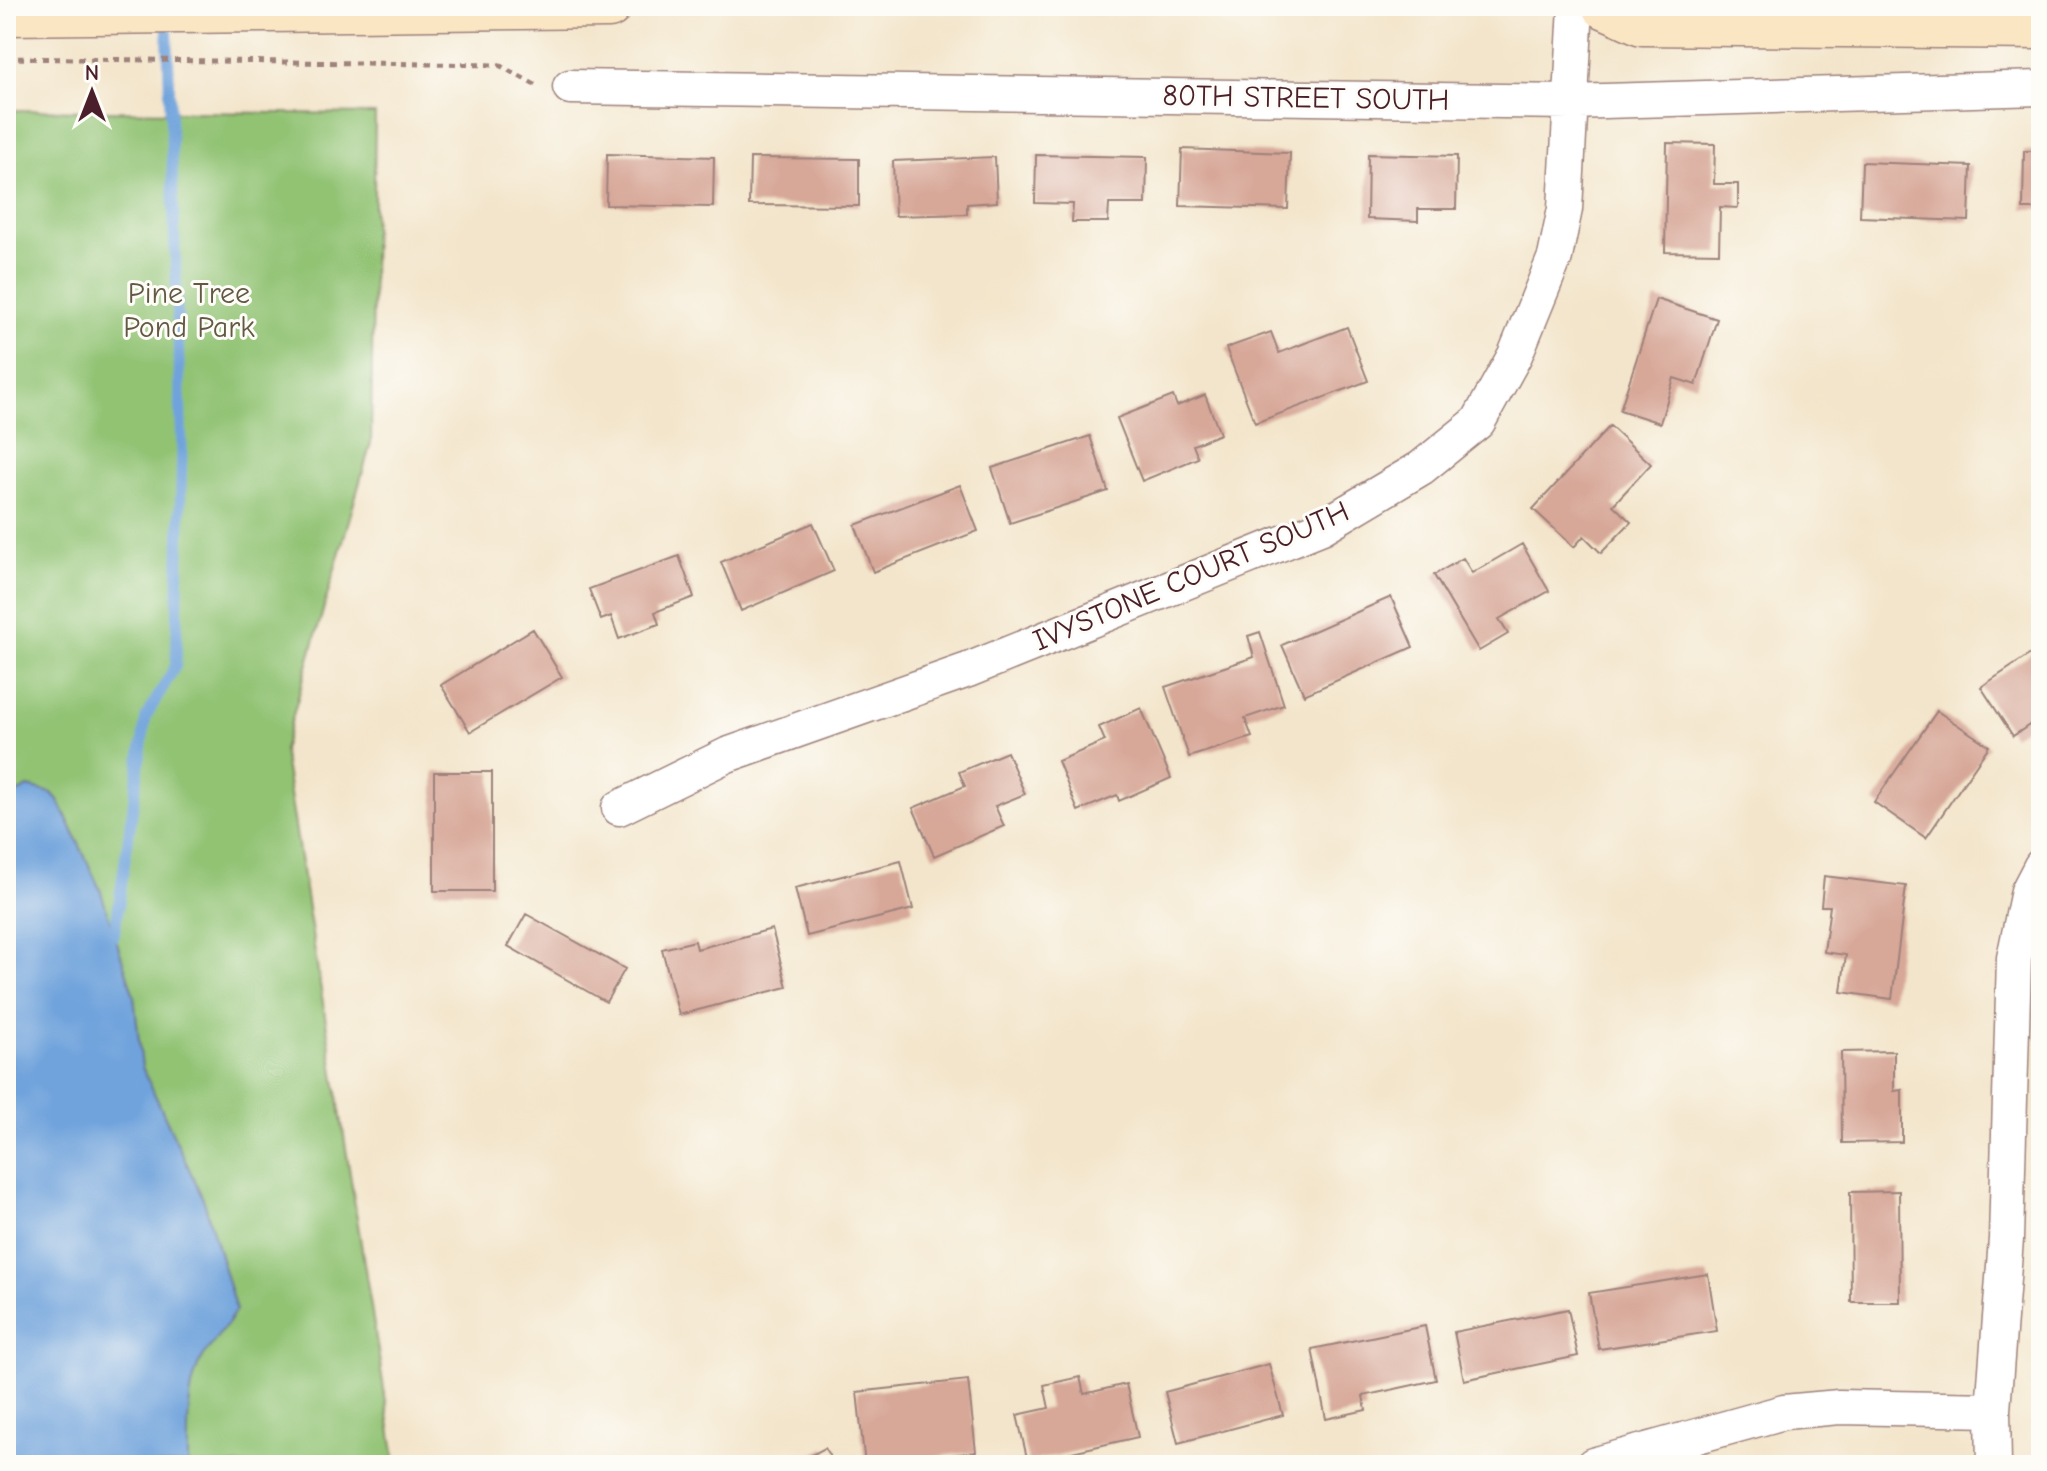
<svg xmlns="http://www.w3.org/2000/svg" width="2047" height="1471" font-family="'Comic Neue',sans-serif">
<rect width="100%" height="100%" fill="#fdfcf7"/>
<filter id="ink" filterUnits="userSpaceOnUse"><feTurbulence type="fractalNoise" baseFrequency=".0125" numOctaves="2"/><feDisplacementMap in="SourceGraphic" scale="16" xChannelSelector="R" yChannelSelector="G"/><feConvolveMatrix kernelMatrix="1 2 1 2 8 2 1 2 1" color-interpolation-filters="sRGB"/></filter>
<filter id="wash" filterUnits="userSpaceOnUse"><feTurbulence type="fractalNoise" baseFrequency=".006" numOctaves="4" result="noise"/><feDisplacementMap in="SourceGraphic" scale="32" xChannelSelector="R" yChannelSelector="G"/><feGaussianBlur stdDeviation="1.8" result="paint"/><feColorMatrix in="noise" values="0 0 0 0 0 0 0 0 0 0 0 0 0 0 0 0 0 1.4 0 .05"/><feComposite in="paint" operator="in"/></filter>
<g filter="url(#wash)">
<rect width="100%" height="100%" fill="#f3e5cb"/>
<!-- green -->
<path fill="#91c373" stroke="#6e714f" stroke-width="2" d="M 6,110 L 375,114 L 371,443 L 283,750 L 396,1465 L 6,1465 Z"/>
<!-- water -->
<path fill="#70a3dc" stroke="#5d6184" stroke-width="2" d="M 28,787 L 52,793 L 59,801 L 100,889 L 134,996 L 142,1067 L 204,1201 L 236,1310 C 227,1327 202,1354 198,1366 C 186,1396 188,1434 188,1465 L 6,1465 L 6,798 Z"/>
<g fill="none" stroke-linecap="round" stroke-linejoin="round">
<!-- stream -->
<path stroke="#70a3dc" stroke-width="11" d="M 114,936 L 146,717 L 176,665 L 182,449 L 167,19"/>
</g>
<g id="blocks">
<!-- building -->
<path fill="#d7a798" d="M 1667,143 L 1715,144 L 1714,184 L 1738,184 L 1738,208 L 1720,207 L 1719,253 L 1665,252 Z
M 1182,149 L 1290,153 L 1288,209 L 1180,206 Z
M 2024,151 L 2041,151 L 2041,209 L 2023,209 Z
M 607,154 L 714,157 L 713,207 L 606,205 Z
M 1368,154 L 1457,156 L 1456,209 L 1418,209 L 1418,221 L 1367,219 Z
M 1036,155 L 1147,157 L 1146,204 L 1109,204 L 1108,222 L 1072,222 L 1073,204 L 1035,203 Z
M 995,157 L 997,202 L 967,204 L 967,214 L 895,216 L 893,161 Z
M 750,158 L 859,159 L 859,206 L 749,205 Z
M 1862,162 L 1971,166 L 1969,221 L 1860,217 Z
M 1656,299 L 1717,319 L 1696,385 L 1674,378 L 1660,423 L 1620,410 Z
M 1347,327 L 1368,381 L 1255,423 L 1226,348 L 1271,332 L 1279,353 Z
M 1205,395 L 1220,434 L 1193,445 L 1198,458 L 1142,481 L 1117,418 L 1173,396 L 1177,406 Z
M 1610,426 L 1651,464 L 1613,505 L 1631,522 L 1601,553 L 1584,536 L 1574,547 L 1533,509 Z
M 1090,436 L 1108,491 L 1010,523 L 992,468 Z
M 960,485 L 978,531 L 873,572 L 855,525 Z
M 813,523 L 834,571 L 741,611 L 721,562 Z
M 1522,544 L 1549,591 L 1499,619 L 1508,634 L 1479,651 L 1434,575 L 1463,558 L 1472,573 Z
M 679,556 L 694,597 L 655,612 L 659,624 L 619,639 L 611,616 L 601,620 L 589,589 Z
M 1391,597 L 1413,647 L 1304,695 L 1282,645 Z
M 533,629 L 562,677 L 470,732 L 441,685 Z
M 1260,632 L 1284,705 L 1245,718 L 1252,737 L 1189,757 L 1165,687 L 1254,657 L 1248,636 Z
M 2041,647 L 2041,717 L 2013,736 L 1981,687 Z
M 1141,708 L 1171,778 L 1119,801 L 1117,795 L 1078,811 L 1058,761 L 1105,741 L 1099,727 Z
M 1937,711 L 1989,746 L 1926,838 L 1874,802 Z
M 1007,752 L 1025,794 L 995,806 L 1004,826 L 934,856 L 913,808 L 965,786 L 959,772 Z
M 434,772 L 492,772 L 492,891 L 434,891 Z
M 901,861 L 913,909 L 807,936 L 795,888 Z
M 1824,876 L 1906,886 L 1892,999 L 1841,992 L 1846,955 L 1824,952 L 1830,906 L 1821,906 Z
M 526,914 L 625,969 L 606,1002 L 508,946 Z
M 772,929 L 787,987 L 679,1015 L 662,949 L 695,941 L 697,949 Z
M 1894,1051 L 1894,1091 L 1902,1090 L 1902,1142 L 1842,1143 L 1841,1052 Z
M 1899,1191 L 1900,1302 L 1851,1302 L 1850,1192 Z
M 1708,1274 L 1717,1331 L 1599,1349 L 1589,1293 Z
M 1568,1309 L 1578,1356 L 1464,1380 L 1454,1332 Z
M 1425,1326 L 1436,1380 L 1363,1396 L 1366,1410 L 1326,1419 L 1312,1349 Z
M 1269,1364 L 1283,1415 L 1178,1443 L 1165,1392 Z
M 1080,1377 L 1084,1394 L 1126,1384 L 1138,1437 L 1028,1462 L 1017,1415 L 1049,1408 L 1044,1385 Z
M 968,1380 L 976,1452 L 904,1460 L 905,1465 L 865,1465 L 857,1392 Z
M 825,1448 L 834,1465 L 792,1465 Z"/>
</g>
</g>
<g filter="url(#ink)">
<use href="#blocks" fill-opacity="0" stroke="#9e827b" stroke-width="2"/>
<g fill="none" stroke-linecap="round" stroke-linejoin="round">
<!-- minor casing -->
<g stroke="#9e827b" stroke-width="37">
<path id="minor" d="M 570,87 L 1571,102 L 2041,88
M 619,808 L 727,755 L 968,670 L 1322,527 L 1421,468 L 1478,422 L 1515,355 L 1555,257 L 1565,209 L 1576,6
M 1593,1465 L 1784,1412 L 1839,1407 L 1993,1410
M 1994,1465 L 1993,1410 L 2006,1239 L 2014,958 L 2028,891 L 2041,866"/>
</g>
<!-- secondary casing -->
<g stroke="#9e827b" stroke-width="47">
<path id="secondary" d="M 1604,6 L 1642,23 L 2041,27
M 6,13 L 609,6"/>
</g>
<!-- path -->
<path stroke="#9e827b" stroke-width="5" stroke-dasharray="6 6" stroke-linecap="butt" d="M 6,58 L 499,65 L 535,85"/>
<!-- minor -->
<use href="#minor" stroke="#fff" stroke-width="34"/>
<!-- secondary -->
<use href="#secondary" stroke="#fbe6c4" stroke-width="44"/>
</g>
</g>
<g text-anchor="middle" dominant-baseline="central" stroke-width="6" stroke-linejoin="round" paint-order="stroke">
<!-- street labels -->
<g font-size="30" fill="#4a1f2b" stroke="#fdfcf7">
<text transform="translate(1306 98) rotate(1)">80TH STREET SOUTH</text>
<text transform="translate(1191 576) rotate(-23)">IVYSTONE COURT SOUTH</text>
</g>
<!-- park labels -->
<g font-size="30" fill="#635844" stroke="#fdfcf7">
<text x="189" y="293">Pine Tree<tspan x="189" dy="34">Pond Park</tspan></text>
</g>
</g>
<!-- margin -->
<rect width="2047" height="1471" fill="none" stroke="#fdfcf7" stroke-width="32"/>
<!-- north arrow -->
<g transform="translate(92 92)" stroke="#fdfcf7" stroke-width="6" paint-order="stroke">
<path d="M0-6L14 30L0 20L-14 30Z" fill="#4a1f2b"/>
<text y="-12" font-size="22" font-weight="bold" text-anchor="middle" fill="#4a1f2b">N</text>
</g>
</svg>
